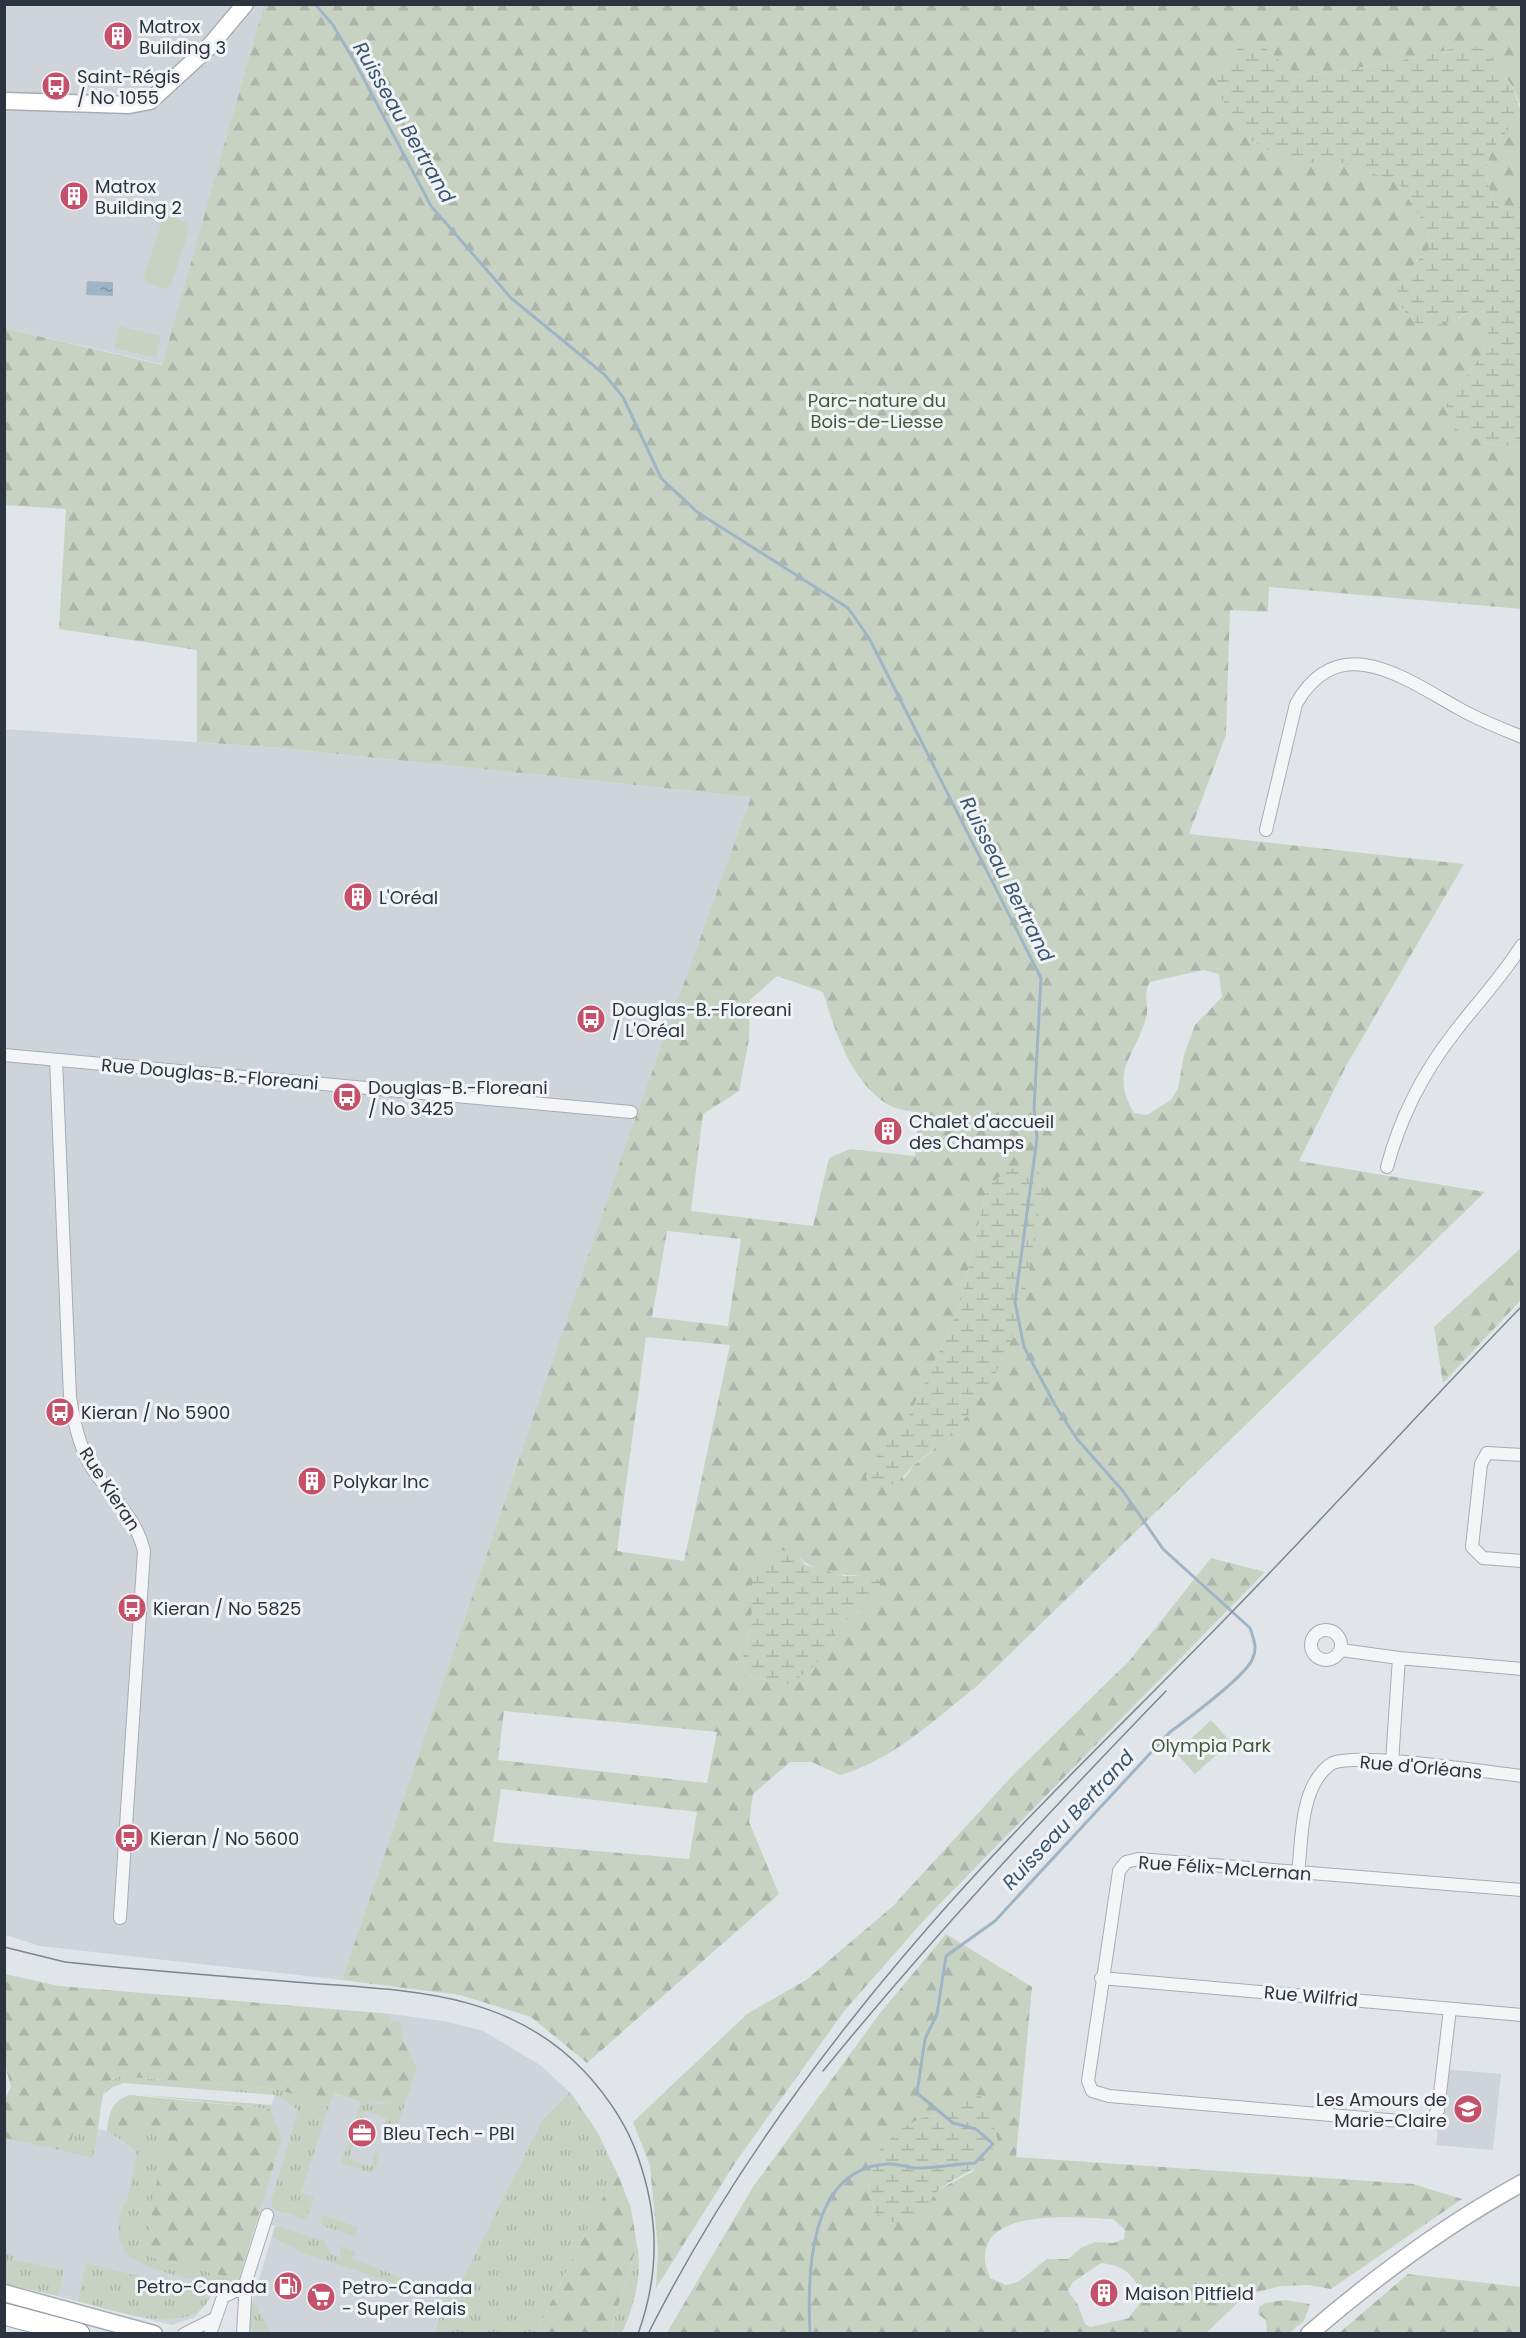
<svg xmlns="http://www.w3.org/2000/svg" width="1526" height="2338" font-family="Poppins,sans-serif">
<defs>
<pattern id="grass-tufts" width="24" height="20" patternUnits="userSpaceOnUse" patternTransform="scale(1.5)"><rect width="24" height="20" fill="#c8d2c3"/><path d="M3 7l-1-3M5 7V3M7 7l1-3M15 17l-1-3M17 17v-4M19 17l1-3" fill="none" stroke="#acb5a9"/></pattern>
<pattern id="forest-firs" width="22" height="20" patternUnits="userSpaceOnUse" patternTransform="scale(1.5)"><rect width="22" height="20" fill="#c8d2c3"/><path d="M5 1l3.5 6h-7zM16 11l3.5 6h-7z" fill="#acb5a9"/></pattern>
<pattern id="wetland-marsh" width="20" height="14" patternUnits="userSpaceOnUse" patternTransform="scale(1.5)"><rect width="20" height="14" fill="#c8d2c3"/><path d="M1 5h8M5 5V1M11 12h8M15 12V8" fill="none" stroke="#acb5a9"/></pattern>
<pattern id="water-ripples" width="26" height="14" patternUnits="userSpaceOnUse" patternTransform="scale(1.5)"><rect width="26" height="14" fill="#9fb5c6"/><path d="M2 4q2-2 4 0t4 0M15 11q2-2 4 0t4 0" fill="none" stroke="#8294a2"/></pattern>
</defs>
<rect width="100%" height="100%" fill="#e1e5e9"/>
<!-- built -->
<path fill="#cfd4da" d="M 5,5 L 264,5 L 165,365 L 5,328 Z
M 4,729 L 281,748 L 751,797 L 342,1980 L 40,1946 L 5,1935 Z
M 392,2014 L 449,2022 L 483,2031 L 540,2065 L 570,2092 L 542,2120 L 438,2333 L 249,2333 L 247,2319 L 275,2226 L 256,2219 L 282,2138 L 270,2109 L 277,2089 L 329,2106 L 333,2093 L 361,2102 Z
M 1444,2069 L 1501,2074 L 1493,2150 L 1436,2145 Z
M 75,2124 L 167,2144 L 137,2254 L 239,2280 L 218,2288 L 195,2317 L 172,2325 L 5,2283 L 5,2130 L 70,2143 Z"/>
<!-- grass -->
<path fill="url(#grass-tufts)" d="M 117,2076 L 277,2089 L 329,2106 L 301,2193 L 314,2197 L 308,2216 L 304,2219 L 274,2209 L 271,2202 L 298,2110 L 275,2095 L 123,2083 L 113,2087 L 104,2094 L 107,2084 Z
M 570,2092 L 597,2131 L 618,2175 L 603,2197 L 536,2333 L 435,2333 L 441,2314 L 434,2311 L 436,2304 L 444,2306 L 445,2299 L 302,2253 L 272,2236 L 276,2226 L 324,2241 L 331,2255 L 341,2258 L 339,2246 L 355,2251 L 353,2259 L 449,2296 L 452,2301 L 542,2120 Z
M 142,2095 L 272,2105 L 270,2109 Z
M 406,2100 L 394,2137 L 382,2133 L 387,2118 L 365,2111 L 356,2132 L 352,2131 L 361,2102 L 382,2104 Z
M 75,2124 L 98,2129 L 93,2158 L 69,2152 Z
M 141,2128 C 153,2130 164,2130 167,2144 L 147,2247 L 151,2257 L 239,2280 C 223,2292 139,2269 126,2253 C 115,2239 118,2221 123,2205 L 127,2202 L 137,2155 L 133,2148 L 107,2131 L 131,2136 Z
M 350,2135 L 354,2137 L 349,2159 L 371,2167 L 376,2151 L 380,2153 L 375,2170 L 371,2173 L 341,2163 Z
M 322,2215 L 358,2227 L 355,2236 L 323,2226 L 320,2221 Z
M 637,2245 C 643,2275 634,2306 622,2333 L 610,2334 Z
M 5,2254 L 14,2256 L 14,2260 L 64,2270 L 58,2296 L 5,2284 Z
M 86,2263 L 190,2289 L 210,2298 C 189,2338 115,2311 78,2301 Z
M 252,2303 L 257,2305 L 258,2311 L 271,2333 L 249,2333 L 247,2319 Z"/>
<!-- forest -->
<path fill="url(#forest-firs)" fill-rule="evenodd" d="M 264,5 L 1521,5 L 1521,107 L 1511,84 L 1437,52 L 1395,62 L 1298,77 L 1264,47 L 1249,139 L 1289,163 L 1342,163 L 1398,181 L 1427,228 L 1429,250 L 1416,261 L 1458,319 L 1473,309 L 1482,311 L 1491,323 L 1483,353 L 1446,405 L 1484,443 L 1521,448 L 1522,609 L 1269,587 L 1268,612 L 1230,610 L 1226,735 L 1189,834 L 1464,864 L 1346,1066 L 1299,1161 L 1485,1192 L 977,1686 C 934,1720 893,1760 840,1775 L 812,1762 L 790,1762 L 753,1794 L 749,1822 L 779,1894 L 587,2063 L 531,2017 L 460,1995 L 342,1980 L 629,1136 L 751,797 L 281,748 L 197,742 L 197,650 L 59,629 L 66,509 L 5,505 L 4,328 L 162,365 ZM 1203,970 L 1219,974 L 1222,997 L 1195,1025 L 1184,1055 L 1178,1088 L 1171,1100 L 1147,1115 L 1134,1113 C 1109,1071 1135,1057 1146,1018 C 1150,1005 1142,994 1150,982 ZM 777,976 L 823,992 C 835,1031 850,1080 887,1104 C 896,1110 910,1111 919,1113 L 915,1156 L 850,1149 L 829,1158 L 813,1226 L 691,1211 L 703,1114 L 739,1091 L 749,1039 L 750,1000 ZM 987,1187 L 1044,1191 L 1037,1215 L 932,1452 L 914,1465 L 904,1479 L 887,1439 L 902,1431 L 959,1309 ZM 667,1231 L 741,1239 L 728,1326 L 652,1317 ZM 646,1337 L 730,1345 L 684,1561 L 617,1551 ZM 794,1552 C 813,1574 841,1576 869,1576 L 869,1604 L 843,1623 L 825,1653 L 788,1684 L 746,1676 L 744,1649 L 751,1629 ZM 504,1711 L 717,1732 L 707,1783 L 498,1760 ZM 501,1789 L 697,1812 L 689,1859 L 493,1842 Z
M 1521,111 L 1521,207 L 1507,209 L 1496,206 C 1484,182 1482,158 1502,137 C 1510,128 1516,122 1521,111 Z
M 1521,1248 L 1521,1300 L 1443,1383 L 1434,1327 Z
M 1211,1558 L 1265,1572 L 925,1919 L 845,2010 L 737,2160 L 656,2288 L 658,2249 L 650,2166 L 633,2122 L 747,2014 L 806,1980 L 893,1906 L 1013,1775 L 1130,1660 Z
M 946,1934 L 1032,1987 L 1016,2157 L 1413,2184 L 1462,2199 L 1331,2289 L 1308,2285 L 1281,2286 L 1246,2295 L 1206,2333 L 666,2334 L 753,2187 L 880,2013 ZM 961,2098 L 992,2117 L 996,2137 L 972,2172 L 938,2190 L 875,2213 L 868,2183 L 879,2151 L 920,2118 L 950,2113 ZM 1113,2219 L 1125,2230 L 1124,2239 L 1113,2243 L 1095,2242 L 1081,2248 L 1068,2259 L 1047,2259 L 1018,2282 L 1006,2285 L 990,2278 C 988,2272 985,2265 985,2260 C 982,2206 1079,2218 1113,2219 ZM 1101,2263 C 1125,2266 1131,2273 1143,2294 L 1140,2303 L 1129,2318 L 1090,2327 L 1085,2324 L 1078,2305 L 1068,2291 L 1073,2282 Z
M 5,1974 L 59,1986 L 392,2014 L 390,2021 L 402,2023 L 403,2041 L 417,2068 L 406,2100 L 402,2102 L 361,2102 L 334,2093 L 329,2106 L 277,2089 L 117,2076 C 100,2083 101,2114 98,2129 L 75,2124 L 69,2152 L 5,2138 L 5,2099 L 11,2087 L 5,2064 Z
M 130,2095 L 270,2109 L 282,2138 L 239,2280 L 151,2257 L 147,2247 L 156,2185 L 166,2141 L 159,2132 L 141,2128 L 131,2137 L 107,2131 C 109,2114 111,2101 130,2095 Z
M 618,2175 L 631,2208 L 637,2245 L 610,2333 L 536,2333 L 603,2197 Z
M 1408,2274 L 1521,2287 L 1521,2333 L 1339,2333 Z
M 1285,2300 L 1310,2304 L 1304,2321 L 1289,2333 L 1267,2333 L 1266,2320 L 1258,2314 L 1259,2307 L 1265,2303 Z"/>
<!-- wetland -->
<path fill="url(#wetland-marsh)" d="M 1243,43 L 1264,47 L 1298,77 L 1395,62 L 1463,46 L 1487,50 L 1511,84 L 1521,111 C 1516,122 1510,128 1502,137 C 1482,158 1484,182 1496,206 L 1507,209 L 1521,207 L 1521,448 L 1484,443 L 1456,429 L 1446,405 L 1483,353 L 1490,323 L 1482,311 L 1473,309 C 1455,321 1439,328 1417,325 C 1411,318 1402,310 1399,302 C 1393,283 1417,261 1429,249 L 1427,228 L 1398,182 L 1342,163 L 1289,163 L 1249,139 L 1221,98 L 1216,74 Z
M 1025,1168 L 1039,1173 L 1044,1191 C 1033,1231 1031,1273 1020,1313 C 1004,1371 968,1426 919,1461 C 898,1477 903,1489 869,1487 L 866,1476 L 887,1438 L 902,1431 L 959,1309 L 987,1187 L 1008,1169 Z
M 780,1550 L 794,1552 L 806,1565 L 844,1576 L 869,1576 L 879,1580 L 880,1588 L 869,1604 L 843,1623 L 825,1653 L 810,1670 L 788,1684 L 746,1676 C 745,1668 742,1657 744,1648 C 746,1641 751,1634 751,1626 C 754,1591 743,1569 780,1550 Z
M 971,2093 L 981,2096 L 992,2117 L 998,2142 C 982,2171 964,2171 940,2189 C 930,2196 926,2214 916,2224 L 892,2222 L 875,2213 L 868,2183 L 879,2151 L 898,2131 L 920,2118 L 950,2113 L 961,2098 Z"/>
<!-- pitch -->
<path fill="#c8d2c3" d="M 170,217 L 187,223 L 189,230 L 171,285 L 163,289 L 147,283 L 144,276 L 162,221 Z
M 119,326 L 161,336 L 156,358 L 114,348 Z
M 1211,1720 L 1231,1742 L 1195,1774 L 1176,1753 Z"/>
<!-- water -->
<path fill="url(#water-ripples)" d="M 87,281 L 113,282 L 113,296 L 86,295 Z"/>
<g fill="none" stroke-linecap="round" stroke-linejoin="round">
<!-- stream -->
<path stroke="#9fb5c6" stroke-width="3" d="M 315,4 L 333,25 L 357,66 L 431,206 L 511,298 L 605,375 L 623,397 L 661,478 L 697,512 L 848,608 L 869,638 L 1041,978 L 1034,1108 L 1037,1138 L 1015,1302 L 1024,1347 L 1055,1405 L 1077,1439 L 1123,1491 L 1163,1549 L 1250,1628 C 1254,1640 1258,1648 1252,1660 C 1244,1677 1188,1719 1170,1732 L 995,1921 L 946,1956 L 937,2014 L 925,2039 L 917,2093 L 953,2123 L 976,2129 L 993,2144 L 975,2163 C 955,2164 935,2168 915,2168 C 906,2167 896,2163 887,2164 C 808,2169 807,2275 810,2334"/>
<!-- street casing -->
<g stroke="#a7acb3" stroke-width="14">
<path id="street" d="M 1266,830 L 1296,704 C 1339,629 1404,678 1458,708 C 1479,720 1500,728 1522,737
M 4,1055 L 631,1112
M 56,1060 L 70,1397 C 74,1422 79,1446 92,1468 C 111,1497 136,1517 144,1551 L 120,1918
M 1387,1167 C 1400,1118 1423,1073 1454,1033 C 1476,1004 1502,977 1522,945
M 1522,1455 L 1487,1453 L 1481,1464 L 1472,1547 L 1483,1558 L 1522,1561
M1311 1645a15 15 0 1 1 30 0a15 15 0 1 1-30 0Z
M 1341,1650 L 1399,1658 L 1522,1669
M 1392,1762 L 1399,1658
M 1298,1873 C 1302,1841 1300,1796 1323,1771 C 1325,1769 1330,1764 1333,1763 C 1360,1752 1486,1772 1522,1776
M 1101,1978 L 1522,2015
M 1450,2009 L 1438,2110 L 1432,2119 L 1423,2123 L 1109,2096 L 1092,2091 L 1088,2081 L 1119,1871 L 1126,1862 L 1138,1859 L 1522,1890
M 184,2334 L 214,2319
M 210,2334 L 223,2297 L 235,2291 L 247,2290
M 243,2334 L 246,2281 L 267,2215"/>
</g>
<!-- secondary casing -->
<g stroke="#a7acb3" stroke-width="19">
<path id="secondary" d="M 4,101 L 129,105 L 150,101 L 209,47 L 245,4
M 4,2293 L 154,2334
M 1309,2334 C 1375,2277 1445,2225 1522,2183"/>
</g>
<!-- highway casing -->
<g stroke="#8a939e" stroke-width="23">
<path id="highway" d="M 4,2314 L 79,2334"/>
</g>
<!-- street -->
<use href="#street" stroke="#f4f5f7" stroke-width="12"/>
<!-- secondary -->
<use href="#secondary" stroke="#fff" stroke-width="16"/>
<!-- highway -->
<use href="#highway" stroke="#fff" stroke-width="21"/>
<!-- tram -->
<path stroke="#7c8691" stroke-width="1.5" d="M 4,1947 L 65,1962 C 141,1970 218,1976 295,1982 C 402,1991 506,1988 585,2072 C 608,2097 627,2125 638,2157 C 659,2217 660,2273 638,2334
M 823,2071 C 931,1938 1047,1814 1166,1691
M 648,2334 C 721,2189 819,2053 925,1931 C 1020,1821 1126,1721 1227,1617 C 1327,1515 1422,1409 1522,1306"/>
</g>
<!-- icons -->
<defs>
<g id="building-disc" transform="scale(1.5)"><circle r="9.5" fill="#c4506a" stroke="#f1f3f6"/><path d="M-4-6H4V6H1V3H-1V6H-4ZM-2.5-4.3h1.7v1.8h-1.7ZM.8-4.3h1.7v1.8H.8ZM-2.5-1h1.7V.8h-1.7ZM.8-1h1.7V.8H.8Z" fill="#fff"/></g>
<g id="bus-disc" transform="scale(1.5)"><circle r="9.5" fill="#c4506a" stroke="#f1f3f6"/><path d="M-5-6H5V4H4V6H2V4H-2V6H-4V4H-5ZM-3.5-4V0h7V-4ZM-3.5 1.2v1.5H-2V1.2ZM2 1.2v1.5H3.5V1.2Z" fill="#fff"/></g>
<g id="school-disc" transform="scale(1.5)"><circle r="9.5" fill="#c4506a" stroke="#f1f3f6"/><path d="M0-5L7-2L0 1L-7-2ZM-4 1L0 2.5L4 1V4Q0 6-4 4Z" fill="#fff"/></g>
<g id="office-disc" transform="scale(1.5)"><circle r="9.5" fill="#c4506a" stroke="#f1f3f6"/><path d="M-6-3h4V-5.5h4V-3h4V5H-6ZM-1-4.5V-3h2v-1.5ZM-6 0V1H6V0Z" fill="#fff"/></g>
<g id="fuel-disc" transform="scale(1.5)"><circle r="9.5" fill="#c4506a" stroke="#f1f3f6"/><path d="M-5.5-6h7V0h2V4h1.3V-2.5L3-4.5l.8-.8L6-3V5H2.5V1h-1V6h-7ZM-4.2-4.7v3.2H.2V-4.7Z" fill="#fff"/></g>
<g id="supermarket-disc" transform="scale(1.5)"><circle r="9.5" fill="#c4506a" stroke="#f1f3f6"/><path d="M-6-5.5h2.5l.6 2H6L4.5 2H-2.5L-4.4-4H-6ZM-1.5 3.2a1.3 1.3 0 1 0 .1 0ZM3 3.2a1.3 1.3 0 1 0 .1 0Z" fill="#fff"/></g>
</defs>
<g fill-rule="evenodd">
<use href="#building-disc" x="118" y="36"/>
<use href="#bus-disc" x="56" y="86"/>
<use href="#building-disc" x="74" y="196"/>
<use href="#building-disc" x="358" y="897"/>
<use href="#bus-disc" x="591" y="1019"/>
<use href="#bus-disc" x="347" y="1097"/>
<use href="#building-disc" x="888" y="1131"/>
<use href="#bus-disc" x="60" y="1412"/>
<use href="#building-disc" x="312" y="1481"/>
<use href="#bus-disc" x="132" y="1608"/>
<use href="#bus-disc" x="129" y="1838"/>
<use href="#school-disc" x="1468" y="2109"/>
<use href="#office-disc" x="362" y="2133"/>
<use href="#fuel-disc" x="288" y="2286"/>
<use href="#building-disc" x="1104" y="2293"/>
<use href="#supermarket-disc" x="321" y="2297"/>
</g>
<g text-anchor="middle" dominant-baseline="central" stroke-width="6" stroke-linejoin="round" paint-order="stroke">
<!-- poi labels -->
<g font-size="18" fill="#2b343f" stroke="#f1f3f6" text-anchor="start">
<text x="139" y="26">Matrox<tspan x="139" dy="21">Building 3</tspan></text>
<text x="77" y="76">Saint-Régis<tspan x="77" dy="21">/ No 1055</tspan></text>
<text x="95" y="186">Matrox<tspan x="95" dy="21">Building 2</tspan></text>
<text x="379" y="897">L'Oréal</text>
<text x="612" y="1009">Douglas-B.-Floreani<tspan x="612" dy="21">/ L'Oréal</tspan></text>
<text x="368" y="1087">Douglas-B.-Floreani<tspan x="368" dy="21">/ No 3425</tspan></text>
<text x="909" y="1121">Chalet d'accueil<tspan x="909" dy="21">des Champs</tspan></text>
<text x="81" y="1412">Kieran / No 5900</text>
<text x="333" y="1481">Polykar Inc</text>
<text x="153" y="1608">Kieran / No 5825</text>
<text x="150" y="1838">Kieran / No 5600</text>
<text x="1447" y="2099" text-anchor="end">Les Amours de<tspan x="1447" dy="21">Marie-Claire</tspan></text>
<text x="383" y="2133">Bleu Tech - PBI</text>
<text x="267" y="2286" text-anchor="end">Petro-Canada</text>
<text x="342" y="2287">Petro-Canada<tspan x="342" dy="21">- Super Relais</tspan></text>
<text x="1125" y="2293">Maison Pitfield</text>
</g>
<!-- park labels -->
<g font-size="18" fill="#425a39" stroke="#f1f3f6">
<text x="877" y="400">Parc-nature du<tspan x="877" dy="21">Bois-de-Liesse</tspan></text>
<text x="1211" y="1745">Olympia Park</text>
</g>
<!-- street labels -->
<g font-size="18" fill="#2b343f" stroke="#f1f3f6">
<text transform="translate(210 1074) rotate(5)">Rue Douglas-B.-Floreani</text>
<text transform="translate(110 1489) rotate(57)">Rue Kieran</text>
<text transform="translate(1421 1767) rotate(5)">Rue d'Orléans</text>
<text transform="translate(1225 1868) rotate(4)">Rue Félix-McLernan</text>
<text transform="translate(1311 1996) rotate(5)">Rue Wilfrid</text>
</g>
<!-- water labels -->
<g font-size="20" font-style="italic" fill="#385570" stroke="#f1f3f6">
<text transform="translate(404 122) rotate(60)">Ruisseau Bertrand</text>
<text transform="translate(1007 879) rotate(63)">Ruisseau Bertrand</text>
<text transform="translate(1068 1820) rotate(-47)">Ruisseau Bertrand</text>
</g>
</g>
<!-- border -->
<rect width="1526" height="2338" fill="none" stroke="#2b343f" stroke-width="12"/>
</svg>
